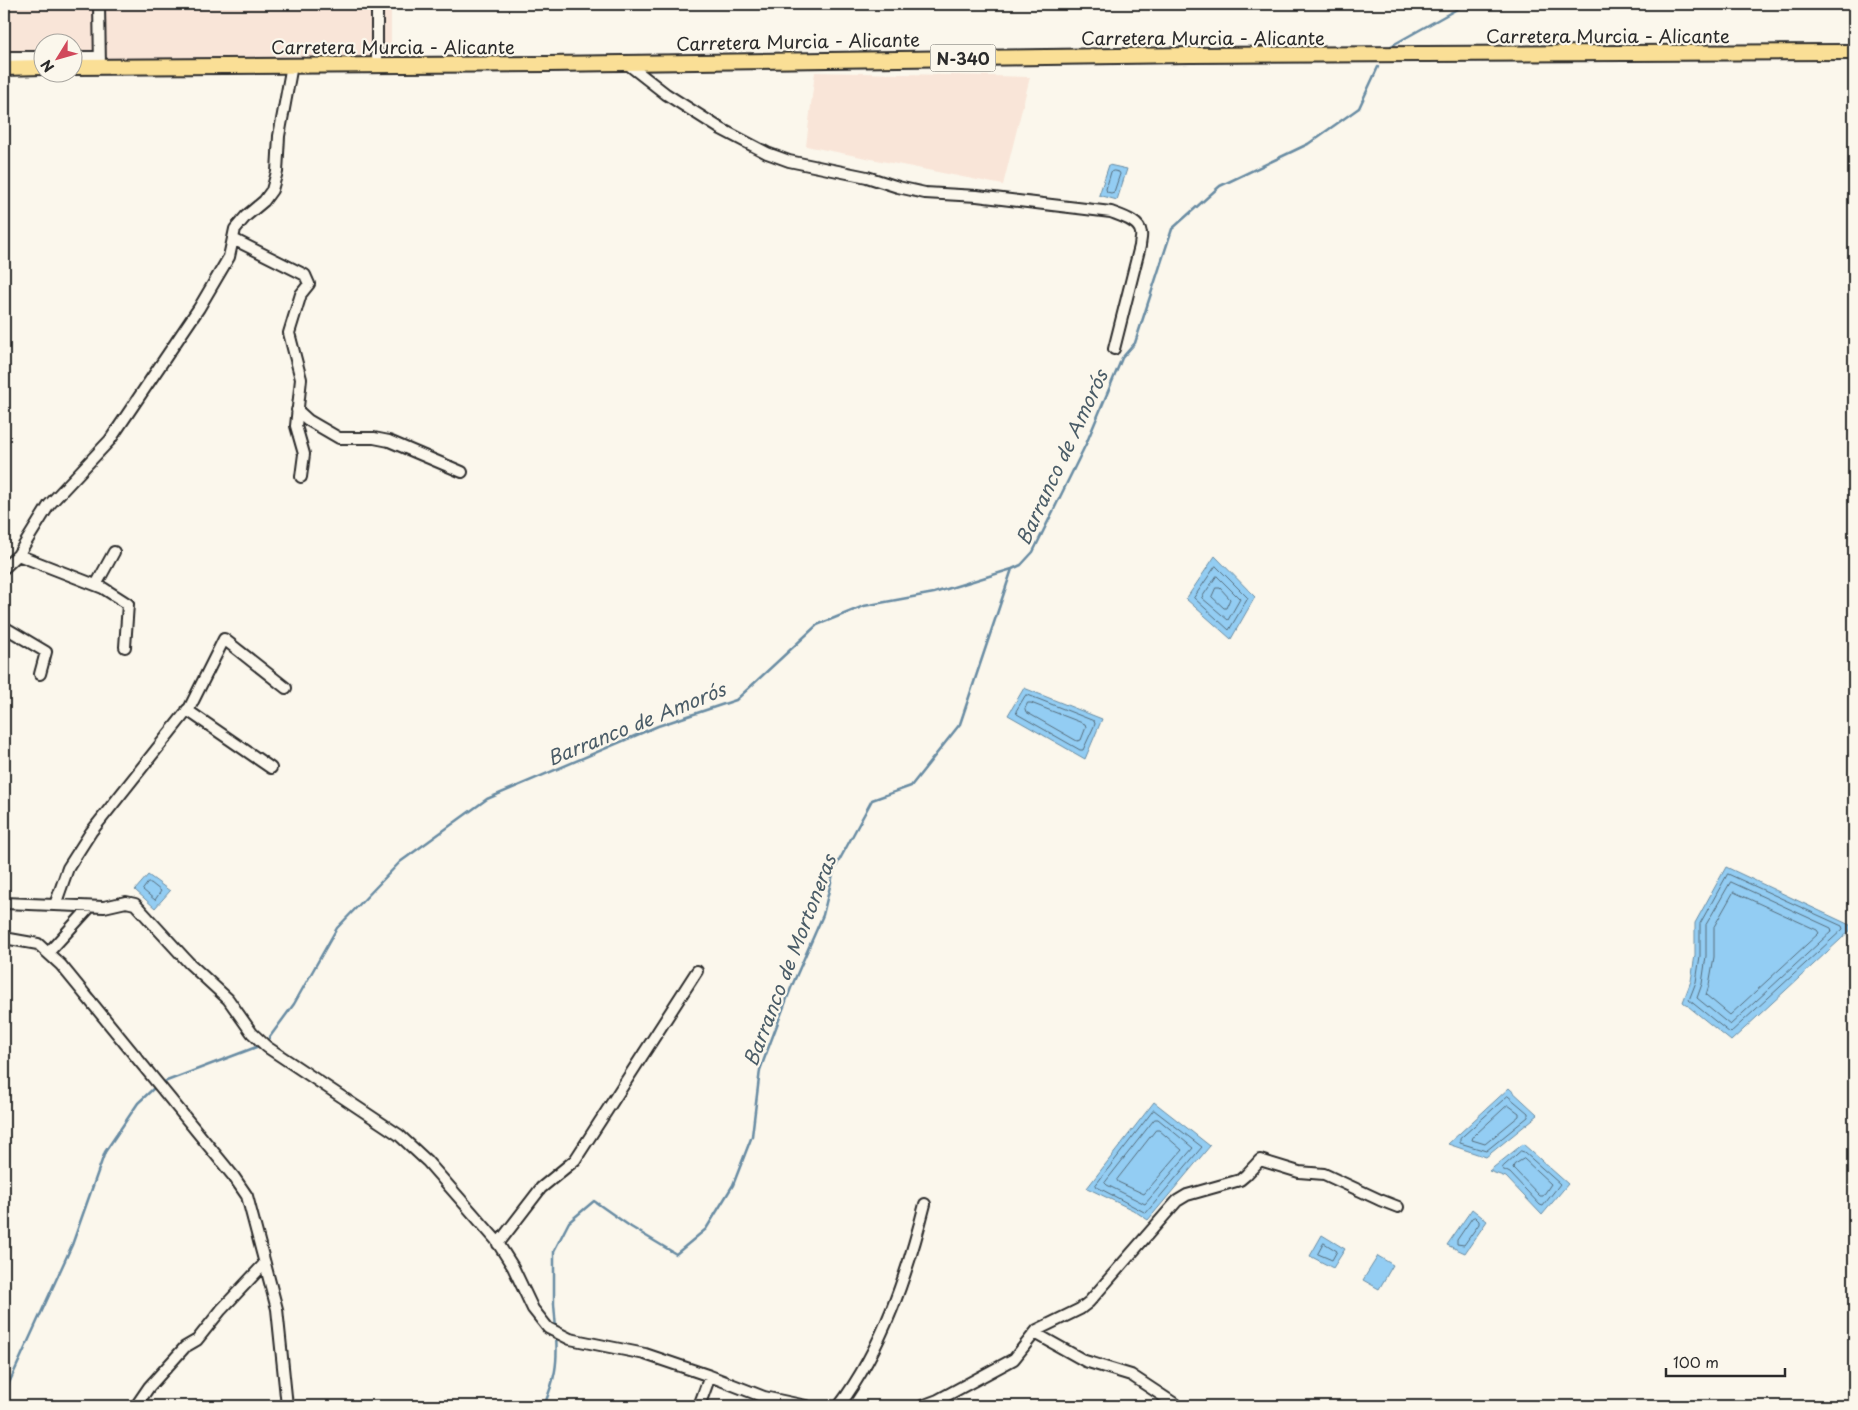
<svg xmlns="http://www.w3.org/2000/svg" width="1858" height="1410" font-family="'Playpen Sans',sans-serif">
<rect width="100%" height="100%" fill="#fbf7ec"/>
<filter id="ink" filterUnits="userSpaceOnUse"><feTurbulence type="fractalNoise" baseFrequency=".02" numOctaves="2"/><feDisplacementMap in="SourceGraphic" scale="10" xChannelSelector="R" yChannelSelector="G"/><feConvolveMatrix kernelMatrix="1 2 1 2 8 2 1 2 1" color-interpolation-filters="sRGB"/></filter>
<g filter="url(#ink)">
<!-- built -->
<path fill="#f9e5d8" d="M 4,4 L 391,4 L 391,57 L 73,62 L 72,42 L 42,42 L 42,63 L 4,64 Z
M 815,72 L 1030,77 L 1003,185 L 806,146 Z"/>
<!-- water -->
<path fill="#93cdf3" stroke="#698ca3" d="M 1109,165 L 1127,169 L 1117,200 L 1099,195 Z
M 1215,556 L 1255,597 L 1231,639 L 1186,599 Z
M 1024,688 L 1102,719 L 1085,759 L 1008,715 Z
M 1726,867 L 1854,927 L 1731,1041 L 1683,1002 L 1691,981 L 1695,955 L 1695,923 Z
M 148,875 L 170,891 L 155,908 L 135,890 Z
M 1509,1088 L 1538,1115 L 1486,1157 L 1448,1144 Z
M 1154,1102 L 1210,1146 L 1148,1220 L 1133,1210 L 1087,1188 Z
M 1523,1144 L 1568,1184 L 1542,1215 L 1506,1177 L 1489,1171 Z
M 1472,1209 L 1487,1221 L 1465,1253 L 1447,1245 Z
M 1322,1235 L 1345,1249 L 1333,1268 L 1310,1256 Z
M 1378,1256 L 1393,1265 L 1379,1289 L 1363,1280 Z"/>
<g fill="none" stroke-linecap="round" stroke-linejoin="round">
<!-- shore -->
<path stroke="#556c7b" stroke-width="1" d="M 1114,171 L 1119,172 L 1120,174 L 1114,192 L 1111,193 L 1107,192 L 1106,189 L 1111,172 Z
M 1216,566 L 1248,598 L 1229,630 L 1194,598 Z
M 1217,576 L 1240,599 L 1228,620 L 1202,598 Z
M 1216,588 L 1220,588 L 1230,599 L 1226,608 L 1224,608 L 1212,597 Z
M 1028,695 L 1094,721 L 1095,724 L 1083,750 L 1080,750 L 1017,714 L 1016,711 L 1025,696 Z
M 1028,703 L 1031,703 L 1085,724 L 1086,727 L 1081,740 L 1077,741 L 1026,712 L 1025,709 Z
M 1728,874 L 1842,926 L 1843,929 L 1730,1033 L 1689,1000 L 1696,982 L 1700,956 L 1700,924 Z
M 1731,882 L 1831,928 L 1832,931 L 1730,1025 L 1697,998 L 1702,984 L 1706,956 L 1706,925 Z
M 148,883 L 151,883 L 161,891 L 155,900 L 143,890 Z
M 1734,892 L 1817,930 L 1819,933 L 1730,1015 L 1706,995 L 1709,985 L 1714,957 L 1714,927 Z
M 1508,1096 L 1528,1113 L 1528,1117 L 1486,1151 L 1460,1143 L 1460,1139 Z
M 1508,1105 L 1519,1113 L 1519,1116 L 1485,1144 L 1472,1140 L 1473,1137 Z
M 1154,1110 L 1202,1147 L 1146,1213 L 1097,1187 L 1096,1185 Z
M 1155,1119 L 1158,1119 L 1193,1148 L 1145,1204 L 1107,1185 L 1105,1183 Z
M 1156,1130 L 1159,1130 L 1182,1150 L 1144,1194 L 1118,1182 L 1117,1180 Z
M 1521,1151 L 1524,1152 L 1560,1184 L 1543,1206 L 1540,1205 L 1510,1173 L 1502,1169 L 1503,1167 Z
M 1524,1159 L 1551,1184 L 1543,1196 L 1540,1196 L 1513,1168 L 1514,1165 Z
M 1475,1217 L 1479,1221 L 1479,1224 L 1464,1245 L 1457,1244 L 1457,1240 L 1472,1218 Z
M 1324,1243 L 1337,1251 L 1332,1260 L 1318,1254 Z"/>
<!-- stream -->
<path stroke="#698ca3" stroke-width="2.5" d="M 1391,46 L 1466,4
M 269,1038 L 294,1004 L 337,928 L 400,862 L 487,799 L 658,726 L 736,700 L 817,625 L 864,606 L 934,593 L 1012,569 L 1021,565 L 1033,552 L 1086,444 L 1122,358 L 1135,343 L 1172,229 L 1220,186 L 1308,144 L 1359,108 L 1378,67
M 164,1082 L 259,1046
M 556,1329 L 554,1304 L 554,1251 L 569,1222 L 594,1201 L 631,1227 L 676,1254 L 706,1229 L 733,1185 L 752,1136 L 760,1070 L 791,988 L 823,915 L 834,870 L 872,800 L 911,786 L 960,724 L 1012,569
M 4,1394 L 72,1245 L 105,1152 L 138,1103 L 153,1089
M 544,1406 C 555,1378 558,1365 556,1335"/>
<!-- minor casing -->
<g stroke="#2b2b2b" stroke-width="14">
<path id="minor" d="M 99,4 L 100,67
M 377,4 L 377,65
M 4,57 L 42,57
M 72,57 L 100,57
M 625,62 L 666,94 L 721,129 L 767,153 L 789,161 L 867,177 L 898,187 L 925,193 L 977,196 L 1111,212 C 1121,216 1140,221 1141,233 C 1142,237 1140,242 1140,246 L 1114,349
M 233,239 L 305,275 L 309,284 L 301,294 L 289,333 L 301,379 L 296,426 L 304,454 L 301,477
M 297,410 L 308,420 L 339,438 L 374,438 L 389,441 L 462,472
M 18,555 L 103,588 L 128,604 L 125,647
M 4,568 L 18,555 L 49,505 L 110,440 L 199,308 L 229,257 L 235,229 L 246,216 L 264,201 L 272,190 L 277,172 L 279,136 L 292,65
M 96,585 L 114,552
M 4,627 L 46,652 L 40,674
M 187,710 L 271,768
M 4,903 L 104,907 L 126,902 L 135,904 L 189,963 L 228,999 L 252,1033 L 267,1047 L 399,1135 L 427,1161 L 496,1240 L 513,1267 L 533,1309 L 548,1328 L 570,1339 L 645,1354 L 710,1376 L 764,1397 L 806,1406
M 55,905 L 68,868 L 91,832 L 190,707 L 224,639 L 286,688
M 4,938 L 38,944 L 61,965 L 234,1177 L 247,1196 L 277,1309 L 287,1406
M 48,953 L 90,907
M 498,1244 L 541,1188 L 575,1160 L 697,971
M 1035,1333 L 1085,1361 L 1131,1375 L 1178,1406
M 136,1406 L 149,1387 L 185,1347 L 197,1340 L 221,1310 L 265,1263
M 699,1406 L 710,1376
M 839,1406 C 883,1347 907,1275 925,1204
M 922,1406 L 938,1400 L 1014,1359 L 1037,1330 L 1080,1309 L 1089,1302 L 1177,1201 L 1187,1195 L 1240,1180 L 1246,1175 L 1260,1160 L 1299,1172 L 1324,1174 L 1380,1200 L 1398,1207"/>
</g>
<!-- highway casing -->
<g stroke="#2b2b2b" stroke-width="18">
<path id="highway" d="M 72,67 L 548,64 L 1190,55 L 1854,52
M 4,68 L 42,67"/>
</g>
<!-- minor -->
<use href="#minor" stroke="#fbf7ec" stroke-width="10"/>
<!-- highway -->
<use href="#highway" stroke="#fadf96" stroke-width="14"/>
</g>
</g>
<g text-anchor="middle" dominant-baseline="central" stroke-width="4.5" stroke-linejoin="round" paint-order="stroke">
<!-- shield labels -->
<rect fill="#fbf7ec" stroke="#696865" stroke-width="1" x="930.5" y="44.5" width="65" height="27" rx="4"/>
<g font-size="16" font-weight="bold" fill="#2b2b2b">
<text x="963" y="58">N-340</text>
</g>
<!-- street labels -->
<g font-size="18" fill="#2b2b2b" stroke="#fbf7ec">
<text x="1608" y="35">Carretera Murcia - Alicante</text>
<text x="1203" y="37">Carretera Murcia - Alicante</text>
<text transform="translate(798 41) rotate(-1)">Carretera Murcia - Alicante</text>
<text x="393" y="46">Carretera Murcia - Alicante</text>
</g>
<!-- water labels -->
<g font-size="19" font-style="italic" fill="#4a5c67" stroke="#fbf7ec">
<text transform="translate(1061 457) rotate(-65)">Barranco de Amorós</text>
<text transform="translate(636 723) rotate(-22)">Barranco de Amorós</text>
<text transform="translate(789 960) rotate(-69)">Barranco de Mortoneras</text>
</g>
</g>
<!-- margin -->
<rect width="1858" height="1410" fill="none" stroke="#fbf7ec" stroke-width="20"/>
<rect x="10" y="10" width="1838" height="1390" fill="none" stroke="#2b2b2b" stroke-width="2" filter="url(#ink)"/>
<!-- north arrow -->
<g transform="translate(58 58) rotate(233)"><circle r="24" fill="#fbf7ec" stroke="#a8a59f"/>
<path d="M0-4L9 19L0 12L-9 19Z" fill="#d1495b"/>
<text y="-8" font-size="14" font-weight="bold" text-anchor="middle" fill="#2b2b2b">N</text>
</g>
<!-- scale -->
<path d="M1666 1368v8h119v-8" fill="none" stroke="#2b2b2b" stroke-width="2.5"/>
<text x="1673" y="1368" font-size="15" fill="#2b2b2b" stroke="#fbf7ec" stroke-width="4" paint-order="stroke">100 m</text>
</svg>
